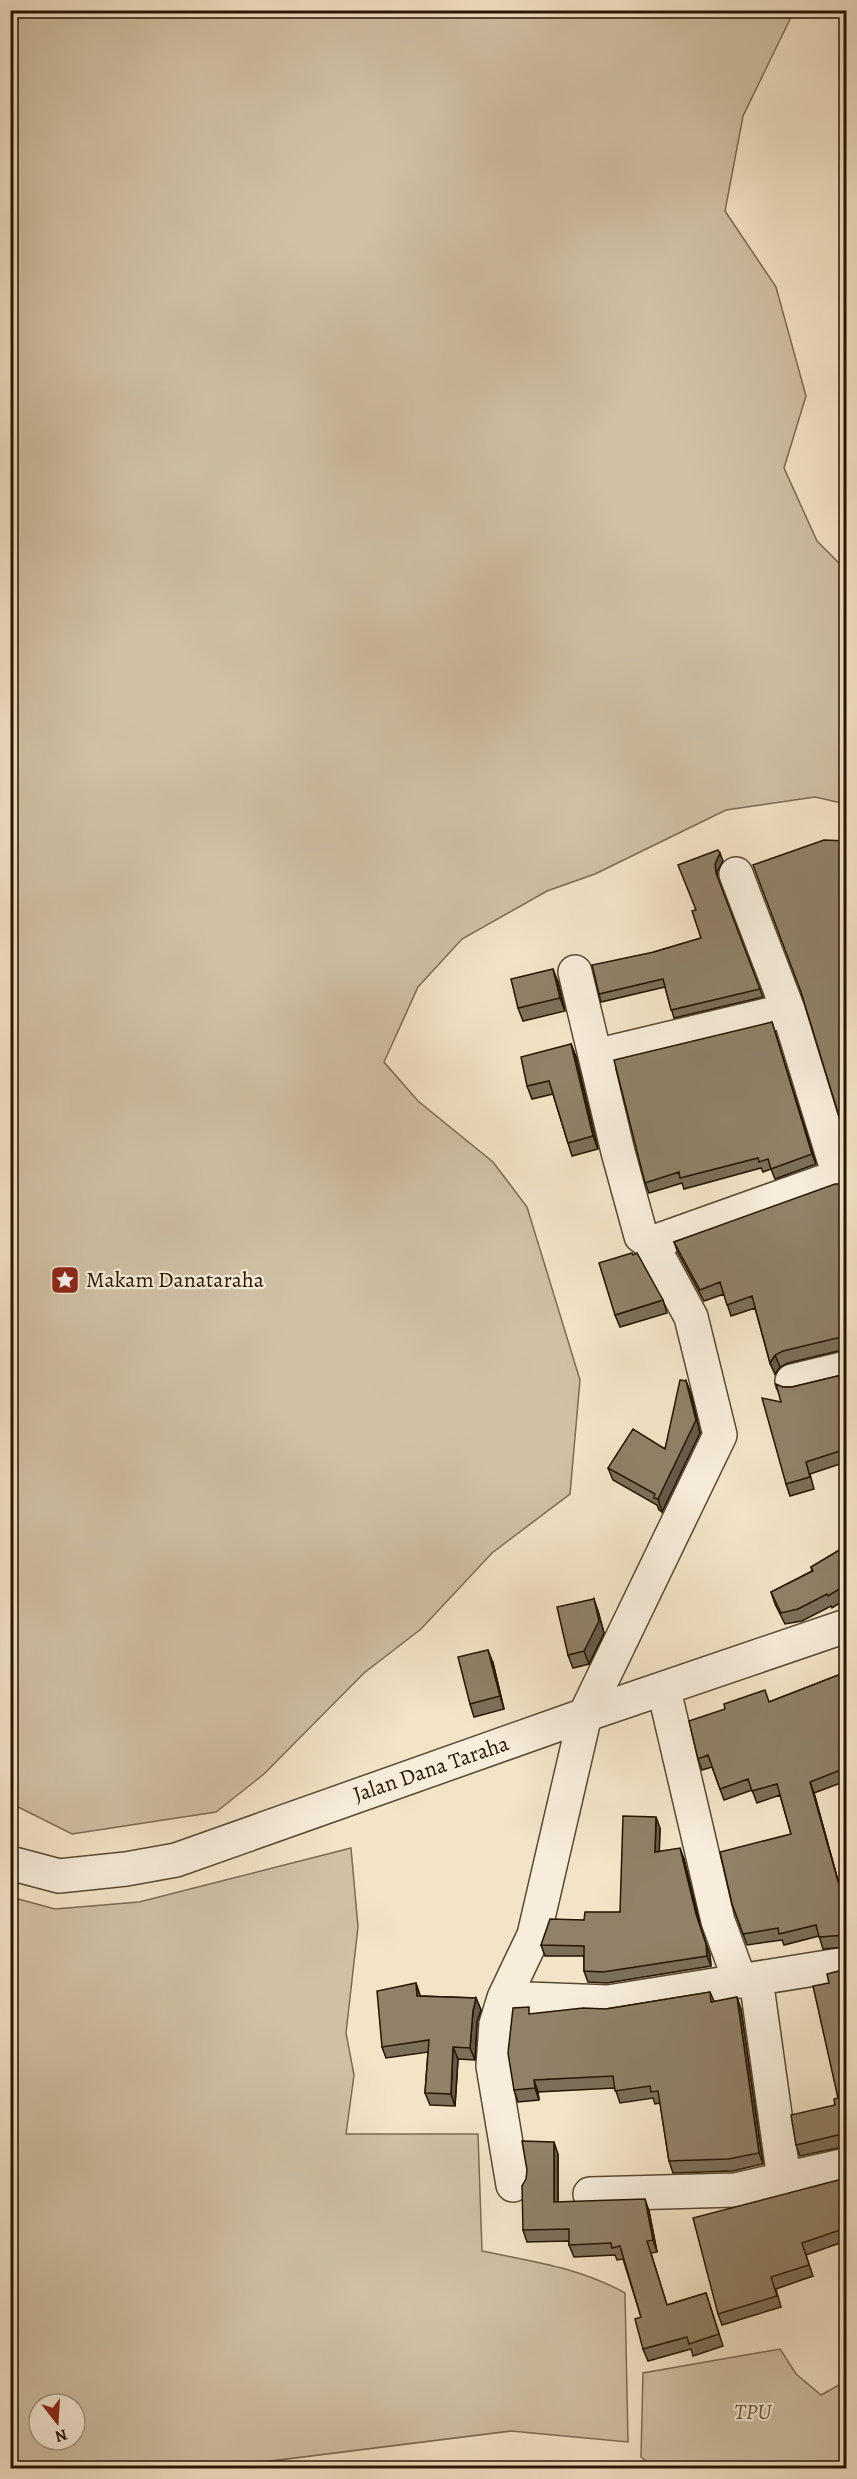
<svg xmlns="http://www.w3.org/2000/svg" width="857" height="2479" font-family="Alegreya,serif">
<rect width="100%" height="100%" fill="#f3e4c7"/>
<filter id="stains"><feTurbulence type="fractalNoise" baseFrequency=".00333" numOctaves="4"/><feColorMatrix values="0 0 0 0 .2 0 0 0 0 .09 0 0 0 0 .02 0 0 0 .5 -.17"/></filter>
<radialGradient id="worn" r=".72"><stop offset=".6" stop-color="#630" stop-opacity="0"/><stop offset="1" stop-color="#630" stop-opacity=".3"/></radialGradient>
<!-- green -->
<path fill="#d0c1a5" stroke="#7a6b53" stroke-width="1.5" fill-rule="evenodd" d="M 10,11 L 794,11 L 743,116 L 725,211 L 776,287 L 806,396 L 784,468 L 817,541 L 846,570 L 846,804 L 815,797 L 726,810 L 595,874 L 547,891 L 462,939 L 418,987 L 384,1062 L 418,1101 L 493,1162 L 527,1207 L 580,1380 L 570,1494 L 492,1553 L 421,1629 L 364,1673 L 264,1774 L 216,1812 L 72,1834 L 10,1803 Z
M 351,1848 L 358,1927 L 346,2033 L 354,2075 L 346,2134 L 478,2134 L 482,2251 C 534,2262 578,2267 625,2293 L 628,2442 L 511,2431 L 215,2468 L 11,2468 L 11,1897 L 55,1909 L 139,1902 ZM 39,2404 L 75,2404 L 75,2440 L 39,2440 Z
M 780,2349 L 796,2374 L 821,2395 L 846,2381 L 846,2468 L 655,2468 L 641,2457 L 643,2373 Z"/>
<g fill="none" stroke-linecap="round" stroke-linejoin="round">
<!-- minor casing -->
<g stroke="#584932" stroke-width="36">
<path id="minor" d="M 736,874 L 788,1010 L 839,1176
M 575,972 L 618,1152 L 641,1236 L 651,1243 L 839,1176 L 846,1178
M 595,1056 L 788,1010
M 792,1381 L 846,1368
M 664,1690 L 718,1921 L 740,1981
M 756,1979 L 784,2179
M 504,1998 L 608,2002 L 846,1964
M 513,2185 L 493,2066 L 496,2024 L 504,1998 L 534,1935 L 585,1715 L 720,1435 L 691,1317 L 651,1243
M 590,2194 L 735,2190 L 846,2165"/>
</g>
<!-- tertiary casing -->
<g stroke="#584932" stroke-width="36">
<path id="tertiary" d="M 10,1863 L 59,1876 L 126,1869 L 176,1860 L 585,1715 L 846,1626"/>
</g>
<!-- minor -->
<use href="#minor" stroke="#f7eddb" stroke-width="33"/>
<!-- tertiary -->
<use href="#tertiary" stroke="#f7eddb" stroke-width="33"/>
</g>
<!-- wall -->
<path fill="#7c6f59" stroke="#251501" stroke-width="1.5" d="M 723,861 L 717,872 L 718,880 L 763,997 L 674,1018 L 665,987 L 601,1002 L 599,994 L 654,952 L 701,938 L 695,910 Z
M 558,982 L 565,1011 L 523,1021 L 518,1008 Z
M 775,1032 L 816,1164 L 775,1179 L 771,1169 L 763,1172 L 761,1168 L 684,1189 L 682,1183 L 649,1193 L 645,1183 Z
M 571,1044 L 576,1057 L 598,1149 L 572,1156 L 553,1094 L 532,1099 L 527,1086 Z
M 846,1184 L 846,1350 L 842,1350 L 788,1363 L 780,1367 L 775,1374 L 770,1363 L 755,1308 L 731,1316 L 724,1294 L 704,1301 L 678,1253 L 674,1242 Z
M 663,1300 L 667,1313 L 620,1327 L 615,1315 Z
M 846,1374 L 846,1462 L 810,1474 L 814,1489 L 790,1496 L 786,1484 L 781,1402 L 783,1387 L 792,1387 Z
M 686,1381 L 691,1394 L 700,1433 L 662,1512 L 659,1510 L 657,1505 L 613,1480 L 608,1468 L 665,1449 Z
M 846,1546 L 846,1599 L 832,1608 L 831,1606 L 802,1621 L 785,1624 L 775,1604 L 771,1592 L 812,1571 L 811,1567 Z
M 598,1611 L 604,1633 L 589,1664 L 573,1668 L 568,1655 Z
M 493,1663 L 504,1709 L 474,1717 L 470,1704 Z
M 846,1672 L 846,1781 L 814,1793 L 843,1899 L 846,1898 L 846,1947 L 823,1949 L 819,1936 L 784,1945 L 782,1940 L 747,1945 L 732,1904 L 791,1834 L 780,1795 L 757,1803 L 752,1790 L 724,1800 L 712,1767 L 702,1770 L 698,1759 L 769,1702 Z
M 660,1828 L 659,1851 L 684,1859 L 700,1925 L 710,1955 L 711,1966 L 607,1983 L 588,1982 L 584,1971 L 584,1956 L 545,1956 L 541,1945 L 584,1920 L 620,1912 Z
M 846,1969 L 846,2147 L 842,2147 L 800,2156 L 796,2145 L 835,2105 L 838,2098 L 829,1983 Z
M 710,1992 L 714,2001 L 741,2009 L 763,2164 L 733,2171 L 673,2173 L 669,2161 L 660,2103 L 655,2104 L 653,2098 L 620,2103 L 615,2088 L 538,2092 L 539,2100 L 518,2102 L 514,2090 L 531,2014 L 606,2009 Z
M 420,1996 L 476,1998 L 481,2010 L 477,2022 L 475,2060 L 458,2059 L 455,2106 L 430,2105 L 425,2093 L 428,2052 L 386,2058 L 382,2047 Z
M 558,2154 L 558,2202 L 649,2211 L 657,2252 L 651,2253 L 667,2305 L 706,2293 L 723,2346 L 693,2356 L 691,2349 L 648,2361 L 643,2349 L 641,2317 L 623,2259 L 617,2260 L 615,2255 L 574,2257 L 569,2245 L 569,2241 L 527,2242 L 523,2230 Z
M 846,2178 L 846,2241 L 806,2255 L 813,2276 L 776,2289 L 781,2307 L 722,2325 L 718,2314 Z"/>
<!-- shaded-wall -->
<path fill="#655a49" stroke="#251501" stroke-width="1.5" d="M 720,853 L 723,861 L 717,872 L 718,881 L 716,873 L 715,864 Z
M 553,969 L 558,982 L 565,1011 L 560,998 Z
M 772,1022 L 775,1032 L 816,1164 L 812,1154 Z
M 571,1044 L 576,1057 L 598,1149 L 593,1136 Z
M 775,1355 L 780,1367 L 775,1374 L 770,1363 Z
M 686,1381 L 691,1394 L 700,1433 L 662,1512 L 658,1499 Z
M 594,1599 L 598,1611 L 604,1633 L 589,1664 L 584,1651 Z
M 488,1650 L 493,1663 L 504,1709 L 500,1696 Z
M 810,1782 L 814,1793 L 846,1910 L 843,1899 Z
M 656,1817 L 660,1828 L 659,1863 L 655,1852 Z
M 680,1848 L 684,1859 L 700,1925 L 696,1914 Z
M 706,1944 L 710,1955 L 711,1966 L 707,1956 Z
M 416,1983 L 420,1995 L 422,2008 L 417,1996 Z
M 737,1997 L 741,2009 L 763,2164 L 759,2153 Z
M 476,1998 L 481,2010 L 477,2022 L 475,2060 L 470,2048 L 473,2011 Z
M 453,2047 L 458,2059 L 455,2106 L 451,2094 Z
M 534,2080 L 538,2092 L 539,2100 L 535,2088 Z
M 554,2142 L 558,2154 L 558,2214 L 554,2202 Z
M 645,2199 L 649,2211 L 657,2252 L 653,2240 Z"/>
<!-- building -->
<path fill="#908168" stroke="#251501" stroke-width="1.5" d="M 824,840 L 846,841 L 846,1139 L 801,992 L 753,865 Z
M 718,850 L 720,853 L 715,864 L 716,873 L 760,989 L 671,1010 L 663,979 L 599,994 L 592,965 L 654,952 L 701,938 L 692,911 L 696,910 L 678,865 Z
M 553,969 L 560,998 L 518,1008 L 511,979 Z
M 772,1022 L 812,1154 L 771,1169 L 768,1159 L 759,1162 L 758,1158 L 680,1178 L 679,1172 L 645,1183 L 614,1060 Z
M 571,1044 L 593,1136 L 568,1143 L 549,1081 L 527,1086 L 521,1057 Z
M 835,1184 L 846,1184 L 846,1338 L 837,1338 L 783,1351 L 775,1355 L 770,1363 L 752,1296 L 727,1305 L 720,1282 L 700,1290 L 674,1242 Z
M 632,1253 L 633,1255 L 637,1253 L 663,1300 L 615,1315 L 599,1263 Z
M 846,1374 L 846,1449 L 806,1462 L 810,1477 L 786,1484 L 762,1398 L 781,1402 L 776,1384 L 783,1387 L 792,1387 Z
M 680,1380 L 686,1381 L 696,1420 L 658,1499 L 654,1498 L 655,1494 L 608,1468 L 633,1429 L 665,1449 Z
M 846,1546 L 846,1585 L 828,1596 L 827,1594 L 798,1609 L 781,1613 L 771,1592 L 813,1571 L 811,1567 Z
M 594,1599 L 599,1621 L 584,1651 L 568,1655 L 557,1607 Z
M 488,1650 L 500,1696 L 470,1704 L 458,1657 Z
M 846,1672 L 846,1768 L 810,1782 L 843,1899 L 846,1898 L 846,1935 L 819,1937 L 816,1925 L 779,1934 L 778,1928 L 743,1934 L 732,1904 L 720,1852 L 791,1834 L 777,1784 L 752,1791 L 748,1779 L 720,1789 L 708,1755 L 698,1759 L 689,1721 L 725,1709 L 724,1704 L 765,1690 L 769,1702 Z
M 623,1816 L 656,1817 L 655,1852 L 680,1848 L 696,1914 L 706,1944 L 707,1956 L 603,1972 L 584,1971 L 584,1946 L 541,1945 L 550,1919 L 584,1920 L 585,1912 L 620,1912 Z
M 846,1969 L 846,2136 L 838,2135 L 796,2145 L 791,2115 L 835,2105 L 834,2099 L 838,2098 L 813,1986 L 829,1983 L 827,1974 Z
M 416,1983 L 417,1996 L 476,1998 L 473,2011 L 470,2048 L 453,2047 L 451,2094 L 425,2093 L 429,2040 L 382,2047 L 377,1991 Z
M 710,1992 L 711,2002 L 737,1997 L 759,2153 L 728,2159 L 669,2161 L 658,2091 L 651,2092 L 650,2086 L 615,2091 L 613,2076 L 534,2080 L 535,2088 L 514,2090 L 508,2053 L 513,2008 L 529,2007 L 529,2014 L 583,2008 L 606,2009 Z
M 522,2141 L 554,2142 L 554,2202 L 645,2199 L 653,2240 L 647,2241 L 667,2305 L 706,2293 L 719,2334 L 689,2344 L 687,2337 L 643,2349 L 635,2319 L 641,2317 L 620,2246 L 612,2248 L 611,2243 L 569,2245 L 569,2229 L 523,2230 L 522,2186 L 526,2179 L 527,2170 Z
M 846,2178 L 846,2228 L 802,2243 L 809,2265 L 771,2277 L 777,2296 L 718,2314 L 693,2218 Z"/>
<!-- icons -->
<defs>
<g id="sight-square" transform="scale(1.5)"><rect x="-9" y="-9" width="18" height="18" rx="4" fill="#8f2418" stroke="#f7eddb"/><path d="M0-6L1.8-2.2L6-1.7L2.9 1.2L3.7 5.4L0 3.3L-3.7 5.4L-2.9 1.2L-6-1.7L-1.8-2.2Z" fill="#fff"/></g>
</defs>
<g fill-rule="evenodd">
<use href="#sight-square" x="65" y="1280"/>
</g>
<g text-anchor="middle" dominant-baseline="central" stroke-width="4.5" stroke-linejoin="round" paint-order="stroke">
<!-- poi labels -->
<g font-size="22" fill="#251501" stroke="#f7eddb" text-anchor="start">
<text x="86" y="1280">Makam Danataraha</text>
</g>
<!-- street labels -->
<g font-size="22" fill="#251501" stroke="#f7eddb">
<text transform="translate(431 1769) rotate(-19)">Jalan Dana Taraha</text>
</g>
<!-- park labels -->
<g font-size="22" font-style="italic" fill="#61513a" stroke="#f7eddb">
<text x="753" y="2412">TPU</text>
</g>
</g>
<!-- margin -->
<rect width="857" height="2479" fill="none" stroke="#f3e4c7" stroke-width="36"/>
<rect x="12" y="12" width="833" height="2455" fill="none" stroke="#251501" stroke-width="3"/>
<rect x="18" y="18" width="821" height="2443" fill="none" stroke="#251501" stroke-width="1.5"/>
<!-- north arrow -->
<g transform="translate(57 2422) rotate(163)"><circle r="28" fill="#f7eddb" stroke="#a39784" stroke-width="1.5"/>
<path d="M0-4.5L10 22L0 15L-10 22Z" fill="#8f2418"/>
<text y="-9" font-size="16" font-weight="bold" text-anchor="middle" fill="#251501">N</text>
</g>
<rect width="100%" height="100%" filter="url(#stains)"/>
<rect width="100%" height="100%" fill="url(#worn)"/>
</svg>
